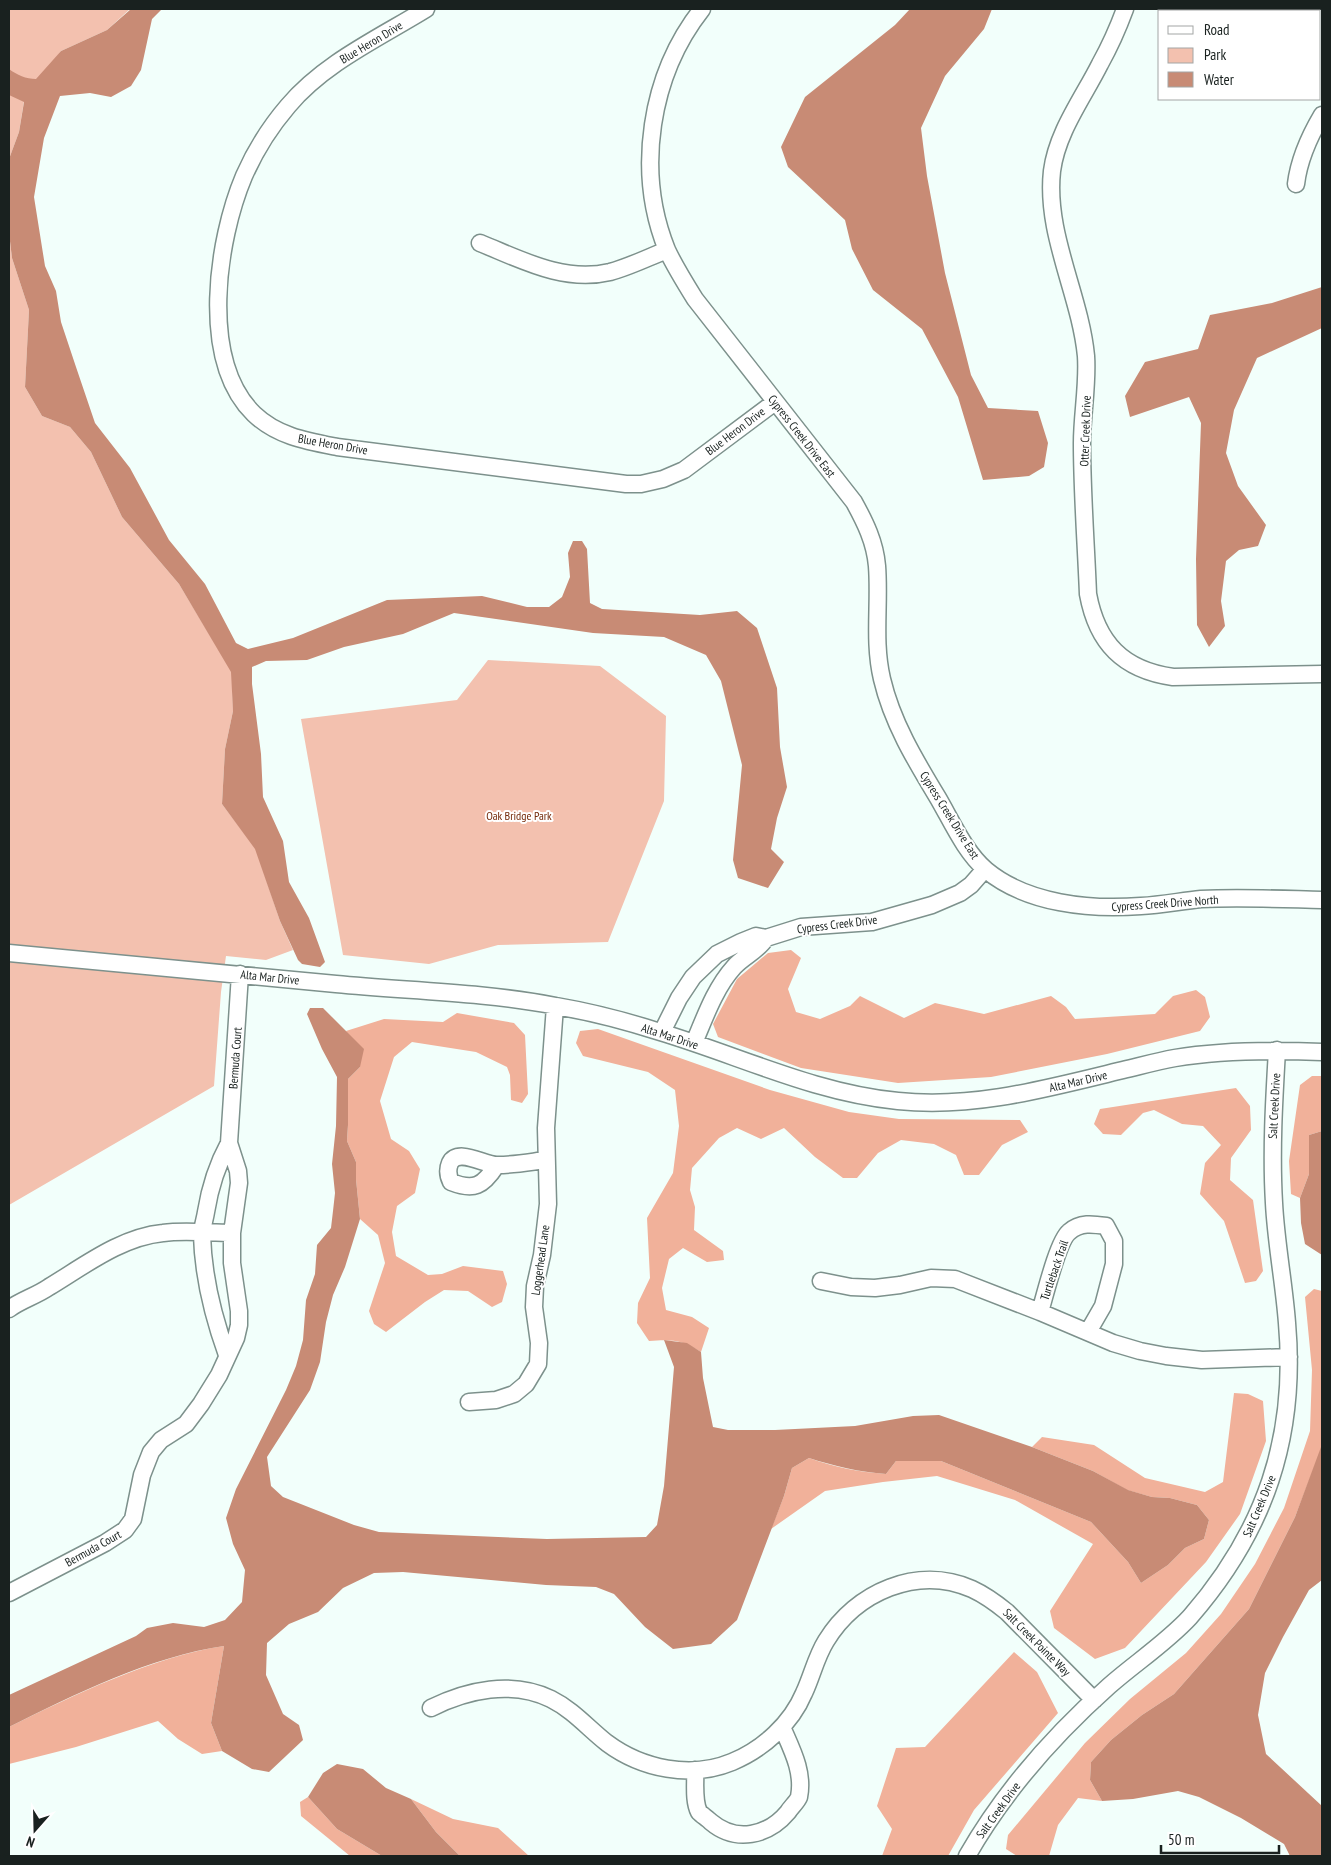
<svg xmlns="http://www.w3.org/2000/svg" width="1331" height="1865" font-family="'PT Sans Narrow',sans-serif">
<rect width="100%" height="100%" fill="#f2fffb"/>
<!-- green -->
<path fill="#f3c1af" d="M 9,9 L 130,9 L 107,30 L 61,51 L 24,101 L 19,132 L 9,159 Z
M 9,233 L 12,258 L 29,310 L 25,387 L 42,416 L 70,427 L 91,452 L 122,517 L 179,584 L 232,672 L 233,711 L 225,749 L 222,804 L 256,849 L 280,921 L 293,950 L 266,960 L 226,956 L 221,992 L 214,1086 L 9,1205 Z
M 488,660 L 600,666 L 666,716 L 664,801 L 608,942 L 498,945 L 429,964 L 343,955 L 301,719 L 457,700 Z"/>
<!-- forest -->
<path fill="#f1b19a" d="M 791,950 L 801,958 L 788,989 L 796,1012 L 820,1019 L 850,1006 L 860,996 L 904,1018 L 935,1003 L 984,1014 L 1051,996 L 1066,1007 L 1075,1019 L 1155,1014 L 1173,996 L 1196,990 L 1205,997 L 1210,1017 L 1200,1031 L 1107,1054 L 991,1077 L 898,1083 L 801,1068 L 718,1037 L 713,1024 L 737,979 L 768,953 Z
M 457,1013 L 514,1023 L 525,1035 L 528,1094 L 522,1103 L 511,1100 L 510,1075 L 507,1067 L 476,1052 L 412,1042 L 394,1057 L 380,1101 L 391,1139 L 409,1151 L 420,1169 L 415,1193 L 397,1206 L 392,1232 L 396,1256 L 428,1275 L 442,1274 L 463,1266 L 503,1271 L 507,1284 L 502,1302 L 492,1307 L 468,1291 L 444,1290 L 425,1302 L 386,1332 L 374,1324 L 369,1311 L 385,1263 L 378,1235 L 360,1219 L 356,1179 L 356,1162 L 347,1141 L 348,1125 L 348,1079 L 360,1067 L 346,1031 L 384,1019 L 443,1022 Z
M 598,1029 L 770,1090 L 849,1112 L 899,1119 L 1020,1120 L 1028,1132 L 1002,1145 L 979,1175 L 964,1175 L 956,1155 L 934,1144 L 901,1140 L 878,1153 L 857,1178 L 843,1178 L 815,1157 L 784,1128 L 761,1139 L 737,1128 L 719,1138 L 692,1168 L 690,1190 L 695,1207 L 694,1230 L 723,1251 L 724,1260 L 707,1262 L 683,1248 L 669,1259 L 662,1288 L 666,1310 L 692,1317 L 709,1328 L 701,1352 C 682,1340 672,1339 649,1341 L 637,1323 L 638,1303 L 650,1278 L 647,1218 L 673,1173 L 679,1126 L 675,1090 L 648,1072 L 583,1056 L 576,1043 L 580,1031 Z
M 1312,1076 L 1322,1076 L 1322,1131 L 1309,1135 L 1309,1174 L 1300,1198 L 1291,1194 L 1289,1161 L 1300,1085 Z
M 1236,1088 L 1250,1106 L 1251,1130 L 1231,1158 L 1230,1180 L 1253,1200 L 1263,1271 L 1256,1281 L 1245,1283 L 1224,1221 L 1200,1194 L 1205,1163 L 1221,1145 L 1203,1126 L 1182,1124 L 1154,1110 L 1143,1113 L 1121,1135 L 1103,1134 L 1094,1124 L 1100,1109 Z
M 1314,1289 L 1322,1291 L 1322,1447 L 1295,1517 L 1249,1609 L 1174,1694 L 1142,1715 L 1111,1740 L 1091,1762 L 1090,1780 L 1102,1801 L 1078,1798 L 1058,1825 L 1049,1856 L 1017,1856 L 1006,1849 L 1008,1835 L 1085,1743 L 1130,1699 L 1186,1653 L 1221,1614 L 1255,1564 L 1284,1508 L 1310,1431 L 1312,1370 L 1305,1297 Z
M 1234,1393 L 1248,1394 L 1263,1401 L 1266,1441 L 1240,1514 L 1206,1562 L 1125,1648 L 1095,1659 L 1054,1628 L 1050,1611 L 1093,1544 L 1015,1500 L 937,1476 L 883,1482 L 825,1491 L 771,1529 L 784,1496 L 792,1468 L 809,1458 C 834,1467 859,1472 886,1474 L 896,1461 L 941,1461 L 1091,1522 L 1128,1562 L 1141,1583 L 1168,1565 L 1185,1548 L 1204,1539 L 1209,1520 L 1197,1505 L 1170,1498 L 1152,1497 L 1127,1490 L 1093,1471 L 1032,1447 L 1042,1437 L 1094,1445 L 1145,1478 L 1205,1492 L 1223,1482 Z
M 224,1646 L 211,1723 L 222,1751 L 202,1754 L 178,1739 L 158,1721 L 76,1747 L 9,1764 L 9,1727 C 74,1695 152,1657 224,1646 Z
M 1014,1652 L 1037,1672 L 1058,1713 L 974,1810 L 948,1856 L 882,1856 L 892,1829 L 877,1806 L 896,1748 L 925,1747 Z
M 308,1797 L 337,1829 L 382,1856 L 350,1856 L 301,1816 L 300,1802 Z
M 411,1799 L 453,1819 L 498,1828 L 529,1856 L 460,1856 L 436,1832 Z"/>
<!-- water -->
<path fill="#c88b75" d="M 131,9 L 162,9 L 152,19 L 141,70 L 131,86 L 111,97 L 90,93 L 60,96 L 44,138 L 34,197 L 45,266 L 56,291 L 61,322 L 76,367 L 95,423 L 130,468 L 169,540 L 205,584 L 236,643 L 248,649 L 293,638 L 387,600 L 482,596 L 527,607 L 549,607 L 562,597 L 570,577 L 568,553 L 573,541 L 582,541 L 587,549 L 590,603 L 602,609 L 700,615 L 737,611 L 757,628 L 777,688 L 780,747 L 787,787 L 777,818 L 771,849 L 784,862 L 768,888 L 738,878 L 733,860 L 742,765 L 721,681 L 706,655 L 664,637 L 593,633 L 454,613 L 403,634 L 344,647 L 307,660 L 266,661 L 252,667 L 252,684 L 261,754 L 263,797 L 283,841 L 289,882 L 309,918 L 325,962 L 320,967 L 302,964 L 298,960 L 280,921 L 255,849 L 222,804 L 225,749 L 233,711 L 231,672 L 179,584 L 122,517 L 91,452 L 70,427 L 42,416 L 25,387 L 29,310 L 12,258 L 9,233 L 9,159 L 19,132 L 24,102 L 9,95 L 9,69 C 17,75 26,79 36,79 L 61,51 L 107,30 Z
M 910,9 L 992,9 L 984,29 L 945,76 L 921,128 L 927,176 L 945,273 L 971,375 L 988,408 L 1038,411 L 1048,443 L 1044,467 L 1029,476 L 983,480 L 958,397 L 922,329 L 873,290 L 852,249 L 845,220 L 788,167 L 781,147 L 805,97 L 895,25 Z
M 1322,287 L 1322,328 L 1257,358 L 1234,410 L 1226,453 L 1238,486 L 1266,525 L 1258,546 L 1239,550 L 1226,561 L 1221,601 L 1225,626 L 1209,647 L 1197,625 L 1196,559 L 1201,423 L 1189,397 L 1130,417 L 1125,396 L 1145,362 L 1198,349 L 1210,315 L 1272,303 Z
M 310,1008 L 323,1008 L 364,1049 L 360,1067 L 348,1079 L 348,1125 L 347,1141 L 356,1162 L 356,1179 L 360,1219 L 345,1267 L 333,1295 L 326,1322 L 320,1362 L 310,1390 L 267,1457 L 271,1486 L 283,1497 L 354,1525 L 379,1532 L 547,1539 L 646,1537 L 657,1525 L 664,1486 L 674,1367 L 664,1340 L 687,1343 L 701,1352 L 703,1378 L 713,1427 L 728,1430 L 775,1430 L 855,1426 L 913,1416 L 939,1415 L 1032,1447 L 1093,1471 L 1128,1490 L 1152,1497 L 1170,1498 L 1197,1505 L 1209,1520 L 1204,1539 L 1185,1548 L 1168,1565 L 1141,1583 L 1128,1562 L 1091,1522 L 941,1461 L 896,1461 L 886,1474 C 859,1472 834,1466 809,1458 L 792,1468 L 784,1496 L 737,1620 L 711,1644 L 673,1649 L 645,1627 L 614,1594 L 596,1587 L 546,1585 L 403,1572 L 374,1573 L 343,1588 L 318,1612 L 289,1624 L 267,1643 L 266,1675 L 283,1714 L 299,1725 L 303,1740 L 269,1772 L 252,1769 L 222,1751 L 211,1723 L 224,1646 C 152,1656 73,1695 9,1727 L 9,1695 L 136,1636 L 147,1628 L 173,1623 L 204,1627 L 225,1620 L 242,1602 L 245,1570 L 233,1544 L 226,1518 L 236,1489 L 286,1390 L 296,1366 L 303,1340 L 306,1300 L 315,1274 L 317,1245 L 331,1228 L 333,1211 L 335,1193 L 332,1164 L 336,1126 L 337,1077 L 322,1049 L 307,1014 Z
M 1322,1131 L 1322,1255 L 1305,1244 L 1301,1223 L 1300,1198 L 1309,1174 L 1309,1135 Z
M 1321,1447 L 1322,1580 L 1309,1590 L 1283,1637 L 1265,1673 L 1258,1715 L 1266,1754 L 1322,1806 L 1322,1856 L 1290,1856 L 1284,1844 L 1241,1818 L 1199,1797 L 1178,1791 L 1133,1799 L 1102,1801 L 1090,1780 L 1091,1762 L 1111,1740 L 1142,1715 L 1174,1694 L 1249,1609 L 1295,1517 Z
M 337,1764 L 363,1769 L 386,1788 L 411,1799 L 436,1832 L 460,1856 L 382,1856 L 337,1829 L 308,1797 L 323,1773 Z"/>
<g fill="none" stroke-linecap="round" stroke-linejoin="round">
<!-- minor casing -->
<g stroke="#7d918c" stroke-width="19">
<path id="minor" d="M 426,9 C 379,38 324,63 288,106 C 270,127 255,151 244,176 C 217,240 199,360 254,414 C 277,436 306,441 337,447 L 626,484 L 641,484 L 663,479 L 684,470 L 775,402
M 702,9 C 650,75 635,171 667,250 C 675,267 685,283 695,299 L 854,502 C 865,522 875,542 877,566 C 880,604 873,641 882,679 C 892,722 915,760 938,798 C 952,822 965,852 986,870 C 1027,904 1090,910 1141,906 C 1161,905 1181,901 1201,899 C 1241,897 1282,899 1322,900
M 1125,9 C 1118,28 1110,46 1100,64 C 1083,98 1057,132 1052,171 C 1045,234 1080,294 1086,356 C 1088,385 1082,414 1082,443 C 1082,493 1086,544 1088,594 C 1097,643 1123,670 1173,677 L 1322,674
M 1296,184 C 1299,159 1309,137 1322,115
M 480,243 C 522,260 564,283 610,272 C 629,267 649,257 667,250
M 9,953 C 118,963 227,974 336,984 C 409,991 484,992 556,1006 C 591,1012 626,1021 660,1032 C 740,1056 815,1093 898,1101 C 975,1109 1048,1088 1123,1070 C 1140,1066 1158,1061 1175,1058 C 1224,1050 1273,1050 1322,1052
M 662,1032 L 679,998 L 693,977 L 717,954 L 741,942 L 756,936 L 766,938 L 801,927 L 872,922 L 932,905 L 960,893 L 971,885 L 985,869
M 694,1043 C 705,1017 715,988 734,967 C 744,956 758,951 766,938
M 496,1166 C 483,1186 474,1191 451,1182 C 448,1176 447,1170 450,1163 C 458,1147 486,1166 498,1165 C 514,1165 530,1162 546,1160
M 821,1281 L 851,1287 L 875,1288 L 900,1285 L 931,1278 L 955,1279 L 1040,1312 L 1113,1343 L 1140,1351 L 1166,1356 L 1202,1360 L 1289,1357
M 9,1309 C 21,1300 36,1296 49,1287 C 84,1266 121,1237 163,1233 C 185,1230 209,1233 232,1233
M 1040,1312 C 1045,1295 1058,1241 1069,1232 C 1080,1222 1093,1224 1106,1226 L 1114,1241 L 1114,1264 L 1103,1306 L 1088,1332
M 227,1355 C 214,1319 203,1274 202,1235 C 202,1227 205,1219 206,1212 C 210,1187 217,1165 229,1143
M 469,1402 L 496,1400 L 514,1394 L 526,1384 L 538,1364 L 539,1343 L 534,1307 L 535,1286 L 542,1255 L 548,1204 L 546,1128 L 555,1006
M 9,1593 L 105,1543 L 125,1530 L 133,1519 L 142,1475 L 151,1452 L 161,1440 L 186,1424 L 201,1404 L 219,1375 L 236,1338 L 239,1325 L 239,1311 L 232,1263 L 232,1233 L 239,1183 L 238,1171 L 229,1143 L 240,974
M 431,1708 C 467,1690 512,1680 551,1699 C 573,1710 588,1728 607,1743 C 642,1769 691,1779 732,1762 C 763,1749 791,1724 804,1693 C 812,1676 816,1657 826,1641 C 856,1592 917,1565 972,1589 C 985,1595 996,1603 1007,1612 L 1094,1700
M 695,1770 C 696,1782 693,1800 699,1812 C 702,1815 708,1819 711,1822 C 736,1843 768,1836 788,1812 C 791,1807 797,1802 799,1797 C 804,1772 792,1750 782,1727
M 967,1856 C 1003,1793 1054,1735 1109,1686 C 1135,1663 1166,1643 1190,1617 C 1265,1531 1297,1437 1287,1323 C 1284,1283 1276,1243 1274,1203 C 1271,1152 1274,1101 1277,1050"/>
</g>
<!-- minor -->
<use href="#minor" stroke="#fff" stroke-width="16"/>
</g>
<g text-anchor="middle" dominant-baseline="central" stroke-width="4" stroke-linejoin="round" paint-order="stroke">
<!-- street labels -->
<g font-size="12" fill="#19211f" stroke="#fff">
<text transform="translate(371 42) rotate(-31)">Blue Heron Drive</text>
<text transform="translate(735 431) rotate(-37)">Blue Heron Drive</text>
<text transform="translate(1085 431) rotate(-88)">Otter Creek Drive</text>
<text transform="translate(802 436) rotate(52)">Cypress Creek Drive East</text>
<text transform="translate(333 444) rotate(10)">Blue Heron Drive</text>
<text transform="translate(950 815) rotate(58)">Cypress Creek Drive East</text>
<text transform="translate(1165 903) rotate(-4)">Cypress Creek Drive North</text>
<text transform="translate(837 924) rotate(-7)">Cypress Creek Drive</text>
<text transform="translate(270 977) rotate(6)">Alta Mar Drive</text>
<text transform="translate(670 1036) rotate(18)">Alta Mar Drive</text>
<text transform="translate(235 1058) rotate(-86)">Bermuda Court</text>
<text transform="translate(1078 1081) rotate(-13)">Alta Mar Drive</text>
<text transform="translate(1274 1106) rotate(-87)">Salt Creek Drive</text>
<text transform="translate(540 1260) rotate(-82)">Loggerhead Lane</text>
<text transform="translate(1054 1270) rotate(-71)">Turtleback Trail</text>
<text transform="translate(1259 1506) rotate(-67)">Salt Creek Drive</text>
<text transform="translate(93 1548) rotate(-29)">Bermuda Court</text>
<text transform="translate(1037 1642) rotate(45)">Salt Creek Pointe Way</text>
<text transform="translate(998 1810) rotate(-54)">Salt Creek Drive</text>
</g>
<!-- park labels -->
<g font-size="12" fill="#752b0b" stroke="#fff">
<text x="519" y="815">Oak Bridge Park</text>
</g>
</g>
<!-- border -->
<rect width="1331" height="1865" fill="none" stroke="#19211f" stroke-width="20"/>
<!-- legend -->
<rect x="1158" y="10" width="162" height="90" fill="#ffffff" stroke="#a3a6a5"/>
<rect x="1168" y="26" width="25" height="8" fill="#ffffff" stroke="#a3a6a5"/>
<text x="1204" y="35" font-size="15" fill="#19211f">Road</text>
<rect x="1168" y="48" width="25" height="15" fill="#f3c1af" stroke="#a3a6a5"/>
<text x="1204" y="60" font-size="15" fill="#19211f">Park</text>
<rect x="1168" y="72" width="25" height="15" fill="#c88b75" stroke="#a3a6a5"/>
<text x="1204" y="85" font-size="15" fill="#19211f">Water</text>
<!-- north arrow -->
<g transform="translate(35 1830) rotate(200)" stroke="#ffffff" stroke-width="4" paint-order="stroke">
<path d="M0-4L9 19L0 12L-9 19Z" fill="#19211f"/>
<text y="-8" font-size="14" font-weight="bold" text-anchor="middle" fill="#19211f">N</text>
</g>
<!-- scale -->
<path d="M1161 1845v8h118v-8" fill="none" stroke="#19211f" stroke-width="2.5"/>
<text x="1168" y="1845" font-size="15" fill="#19211f" stroke="#ffffff" stroke-width="4" paint-order="stroke">50 m</text>
</svg>
